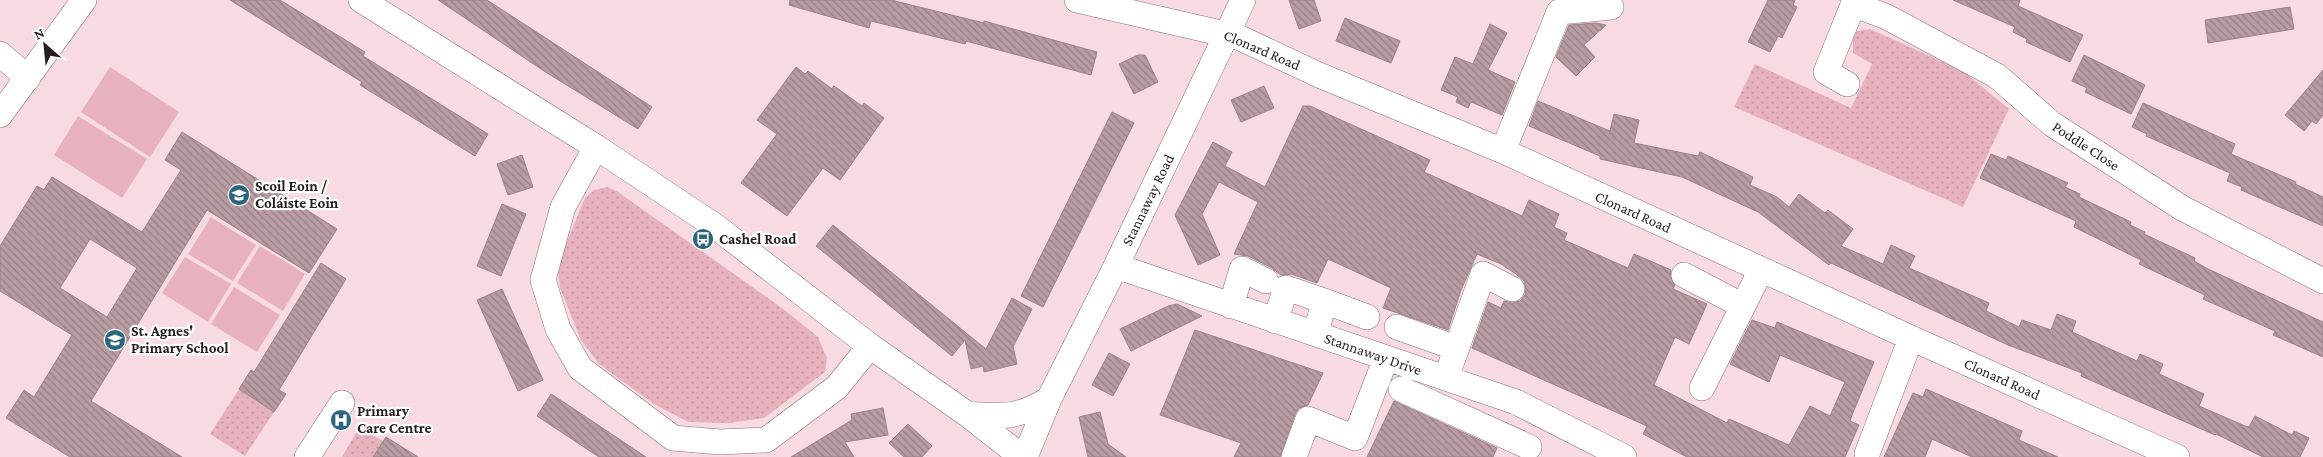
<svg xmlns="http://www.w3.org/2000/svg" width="2323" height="457" font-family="'Crimson Pro',serif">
<defs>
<pattern id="grass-dots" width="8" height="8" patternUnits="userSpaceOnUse" patternTransform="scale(1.25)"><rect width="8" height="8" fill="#e7b2bd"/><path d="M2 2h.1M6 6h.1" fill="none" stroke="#c699a2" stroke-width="1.8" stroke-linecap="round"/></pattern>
<pattern id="building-back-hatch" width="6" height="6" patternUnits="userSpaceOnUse" patternTransform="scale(1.25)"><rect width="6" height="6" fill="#b89da2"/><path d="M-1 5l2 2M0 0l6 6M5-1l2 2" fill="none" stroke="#967f83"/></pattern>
</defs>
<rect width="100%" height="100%" fill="#f7dbe0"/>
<!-- grass -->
<path fill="url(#grass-dots)" d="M 1870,29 L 1963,71 L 2009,109 L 1963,207 L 1734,107 L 1755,64 L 1851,108 L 1872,64 L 1853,53 L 1853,32 Z
M 607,187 L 618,192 L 782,308 L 818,337 L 827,358 L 825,372 L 764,418 L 729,423 L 688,422 L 654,404 L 599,364 L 581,340 L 560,288 L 557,266 L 585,198 L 594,190 Z
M 239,389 L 274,412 L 245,456 L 210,434 Z
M 359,428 L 383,441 L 373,457 L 342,457 Z"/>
<!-- pitch -->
<path fill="#e7b2bd" d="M 110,67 L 179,112 L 150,157 L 81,112 Z
M 78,116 L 147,159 L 122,198 L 54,155 Z
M 211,217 L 256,245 L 233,281 L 188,254 Z
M 260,246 L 305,274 L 283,311 L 237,283 Z
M 185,257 L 231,284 L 208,322 L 162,293 Z
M 234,287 L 280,315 L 257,352 L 211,324 Z"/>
<!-- building -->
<path fill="url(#building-back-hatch)" stroke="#9d8388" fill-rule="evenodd" d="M 230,0 L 280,0 L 365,52 L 363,56 L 488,134 L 475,156 L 360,85 L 362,82 Z
M 438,0 L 487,0 L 652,107 L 638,129 L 544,71 Z
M 790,0 L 891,0 L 984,23 L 984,21 L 1097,52 L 1091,75 L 966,41 L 965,44 L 871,21 L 869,28 L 789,5 Z
M 1289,0 L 1314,0 L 1321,21 L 1299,29 Z
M 1768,0 L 1795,0 L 1793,5 L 1797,7 L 1782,38 L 1778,36 L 1770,52 L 1748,42 Z
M 1953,0 L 2020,0 L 2018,6 L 2083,35 L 2070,62 L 2026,42 L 2027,39 L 2013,32 L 2015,27 Z
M 2290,7 L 2294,29 L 2208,43 L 2205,20 Z
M 1345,18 L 1400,41 L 1391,63 L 1336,41 Z
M 1596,23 L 1606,25 L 1584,45 L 1595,57 L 1576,76 L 1556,57 L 1569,25 Z
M 1490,24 L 1507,33 L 1488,70 L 1515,82 L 1502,115 L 1471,102 L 1468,108 L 1456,102 L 1458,97 L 1441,90 L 1455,57 L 1473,64 Z
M 1138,55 L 1145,55 L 1158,82 L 1134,94 L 1119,64 Z
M 2084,55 L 2145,85 L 2131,114 L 2085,92 L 2087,88 L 2072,81 Z
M 796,67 L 805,74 L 808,71 L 832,89 L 834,86 L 862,106 L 864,103 L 884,118 L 840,180 L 823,168 L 787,216 L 741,183 L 777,134 L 757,120 Z
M 2323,70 L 2323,115 L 2316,124 L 2312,121 L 2304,131 L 2285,115 Z
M 1264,86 L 1274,108 L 1241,122 L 1231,100 Z
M 1538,101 L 1610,131 L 1614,114 L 1639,120 L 1634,143 L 1698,156 L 1700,152 L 1753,177 L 1750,185 L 1777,197 L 1789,207 L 1799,194 L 1825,213 L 1828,210 L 1853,229 L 1841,246 L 1883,264 L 1891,245 L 1915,256 L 1909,268 L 1989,303 L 1986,311 L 2019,327 L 2022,320 L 2051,330 L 2057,314 L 2076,321 L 2072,332 L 2137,361 L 2140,354 L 2163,364 L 2159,374 L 2204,394 L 2199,406 L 2245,426 L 2249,427 L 2255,416 L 2292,435 L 2294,431 L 2309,438 L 2300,457 L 2263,457 L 2216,434 L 2215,435 L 2081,376 L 2082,373 L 2008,345 L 1831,263 L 1829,265 L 1758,212 L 1682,177 L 1600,159 L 1600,156 L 1529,126 Z
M 2143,103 L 2235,144 L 2231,154 L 2296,182 L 2295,184 L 2323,197 L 2323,226 L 2241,190 L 2242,187 L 2227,181 L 2230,173 L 2146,136 L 2147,134 L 2132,127 Z
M 1303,106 L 1310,106 L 1430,160 L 1424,172 L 1522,216 L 1529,200 L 1559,214 L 1554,227 L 1567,233 L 1564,240 L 1628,268 L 1634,254 L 1671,270 L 1670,276 L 1675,285 L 1673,289 L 1707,304 L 1689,344 L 1675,337 L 1654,385 L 1727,423 L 1729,419 L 1789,445 L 1810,406 L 1830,416 L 1845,382 L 1780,355 L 1769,382 L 1730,364 L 1752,320 L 1775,328 L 1777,322 L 1874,362 L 1852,415 L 1850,421 L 1859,425 L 1845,457 L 1687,457 L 1643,434 L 1647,426 L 1472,348 L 1488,302 L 1501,308 L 1504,301 L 1512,303 L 1520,301 L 1525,295 L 1526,289 L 1524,281 L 1516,274 L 1501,264 L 1477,254 L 1461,290 L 1448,330 L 1383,308 L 1391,288 L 1328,259 L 1317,283 L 1291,274 L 1281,275 L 1272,268 L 1248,256 L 1234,254 L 1258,202 L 1219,182 L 1202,214 L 1220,255 L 1198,265 L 1175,215 L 1213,142 L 1232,152 L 1225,166 L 1265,187 Z
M 1112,112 L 1134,123 L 1043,307 L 1021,296 Z
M 182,132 L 337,229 L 309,273 L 207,210 L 91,401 L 182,457 L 70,457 L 6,418 L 24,390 L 34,397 L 72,335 L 0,291 L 0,246 L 37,186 L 44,190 L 52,177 L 142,232 L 181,170 L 165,160 ZM 90,239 L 137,268 L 107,317 L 60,288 Z
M 1991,154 L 2006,160 L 2008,156 L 2068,183 L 2065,187 L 2080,194 L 2079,197 L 2131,222 L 2130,225 L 2145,232 L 2144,234 L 2195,258 L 2194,261 L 2208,269 L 2323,322 L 2323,357 L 2273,335 L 2275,331 L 2203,299 L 2205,295 L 2139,264 L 2141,260 L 2074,227 L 2076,221 L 1980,178 Z
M 522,155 L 533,187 L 508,195 L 497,164 Z
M 502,204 L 526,214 L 501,276 L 477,266 Z
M 833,225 L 986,349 L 1012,298 L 1032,309 L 1013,347 L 1017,364 L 984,372 L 983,366 L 971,369 L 965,340 L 952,356 L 816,246 Z
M 321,263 L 346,279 L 279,390 L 286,394 L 274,412 L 239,389 L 251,370 L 254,372 Z
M 502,289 L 543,380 L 518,391 L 477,300 Z
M 1177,304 L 1202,316 L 1131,351 L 1120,329 L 1168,306 Z
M 1195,330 L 1323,373 L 1308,405 L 1299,408 L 1295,414 L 1280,457 L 1234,457 L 1241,443 L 1160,415 Z
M 1109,353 L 1130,364 L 1113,396 L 1092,385 Z
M 1926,389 L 2022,431 L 2019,440 L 2058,457 L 1972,457 L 1932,439 L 1925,457 L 1884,457 L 1913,393 L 1923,397 Z
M 551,394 L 565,403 L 646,457 L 599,457 L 537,416 Z
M 1394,401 L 1497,448 L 1493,457 L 1367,457 Z
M 883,408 L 888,435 L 845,442 L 854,457 L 791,457 L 852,420 L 851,414 Z
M 1100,412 L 1108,444 L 1126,457 L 1088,457 L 1079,417 Z
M 908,424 L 932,446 L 922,457 L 904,457 L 889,443 Z
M 386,437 L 418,457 L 373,457 Z"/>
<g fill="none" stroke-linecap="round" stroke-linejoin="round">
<!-- minor casing -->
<g stroke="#886f74" stroke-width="26">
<path id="minor" d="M 361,0 L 596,147 L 715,226 L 870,346 L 967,414 L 1022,457
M 1077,0 L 1238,37 L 1319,75 L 1503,151 L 1911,338 L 2177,457
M 1853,4 L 1887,17 L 1997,76 L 2052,124 L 2182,208 L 2323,281
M 0,54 L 28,78
M 1847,84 L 1826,72 L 1855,0
M 0,115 L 84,0
M 596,147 L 563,207 L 543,280 L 558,329 L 580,368 L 673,438 L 720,442 L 766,440 L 837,387 L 870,346
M 1503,151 L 1559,12 L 1611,7
M 1116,266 L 1516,402 L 1624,457
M 1684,275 L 1743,306
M 1324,301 L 1367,317
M 1231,306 L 1242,269 L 1266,281
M 1275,321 L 1286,288 L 1324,301 L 1316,334
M 1397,327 L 1456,348
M 1446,378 L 1483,274 L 1512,289
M 1702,388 L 1761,270
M 1401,389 L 1529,447
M 967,414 C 1001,417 1019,418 1049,399
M 1867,454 L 1911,338
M 307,457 L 342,403
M 1025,457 L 1049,399 L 1116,266 L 1243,0
M 1294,457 L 1308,419 L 1355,438 L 1386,358"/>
</g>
<!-- minor -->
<use href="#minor" stroke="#fff" stroke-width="25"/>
</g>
<!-- icons -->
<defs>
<g id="school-disc" transform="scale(1.125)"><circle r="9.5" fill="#2b667e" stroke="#fff"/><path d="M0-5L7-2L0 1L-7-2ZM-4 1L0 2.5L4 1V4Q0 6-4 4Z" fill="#fff"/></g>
<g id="bus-disc" transform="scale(1.125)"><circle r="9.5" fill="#2b667e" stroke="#fff"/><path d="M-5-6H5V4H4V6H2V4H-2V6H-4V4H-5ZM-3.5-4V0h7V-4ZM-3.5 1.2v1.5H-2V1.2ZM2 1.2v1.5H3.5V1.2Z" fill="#fff"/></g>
<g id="hospital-disc" transform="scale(1.125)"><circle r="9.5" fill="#2b667e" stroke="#fff"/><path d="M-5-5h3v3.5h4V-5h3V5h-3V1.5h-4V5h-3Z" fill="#fff"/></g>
</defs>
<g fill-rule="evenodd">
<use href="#school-disc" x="239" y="195"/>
<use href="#bus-disc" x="703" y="239"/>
<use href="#school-disc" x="115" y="340"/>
<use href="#hospital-disc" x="341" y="420"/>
</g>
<g text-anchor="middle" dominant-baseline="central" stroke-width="4.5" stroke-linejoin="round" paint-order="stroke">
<!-- street labels -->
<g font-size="15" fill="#271d1f" stroke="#fff">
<text transform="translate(1262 50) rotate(23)">Clonard Road</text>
<text transform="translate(2086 146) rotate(33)">Poddle Close</text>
<text transform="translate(1148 200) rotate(-64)">Stannaway Road</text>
<text transform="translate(1633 212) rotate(24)">Clonard Road</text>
<text transform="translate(1373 354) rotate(19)">Stannaway Drive</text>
<text transform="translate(2002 379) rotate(24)">Clonard Road</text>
</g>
<!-- poi labels -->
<g font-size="15" font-weight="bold" fill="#271d1f" stroke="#fff" text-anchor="start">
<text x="255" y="186">Scoil Eoin /<tspan x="255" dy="17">Coláiste Eoin</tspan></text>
<text x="719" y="239">Cashel Road</text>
<text x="131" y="331">St. Agnes'<tspan x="131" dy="17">Primary School</tspan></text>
<text x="357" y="411">Primary<tspan x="357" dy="17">Care Centre</tspan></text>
</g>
</g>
<!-- north arrow -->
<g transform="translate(45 45) rotate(333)" stroke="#ffffff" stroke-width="4" paint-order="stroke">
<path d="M0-4L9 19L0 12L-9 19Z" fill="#271d1f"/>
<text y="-8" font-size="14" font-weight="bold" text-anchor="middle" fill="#271d1f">N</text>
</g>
</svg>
